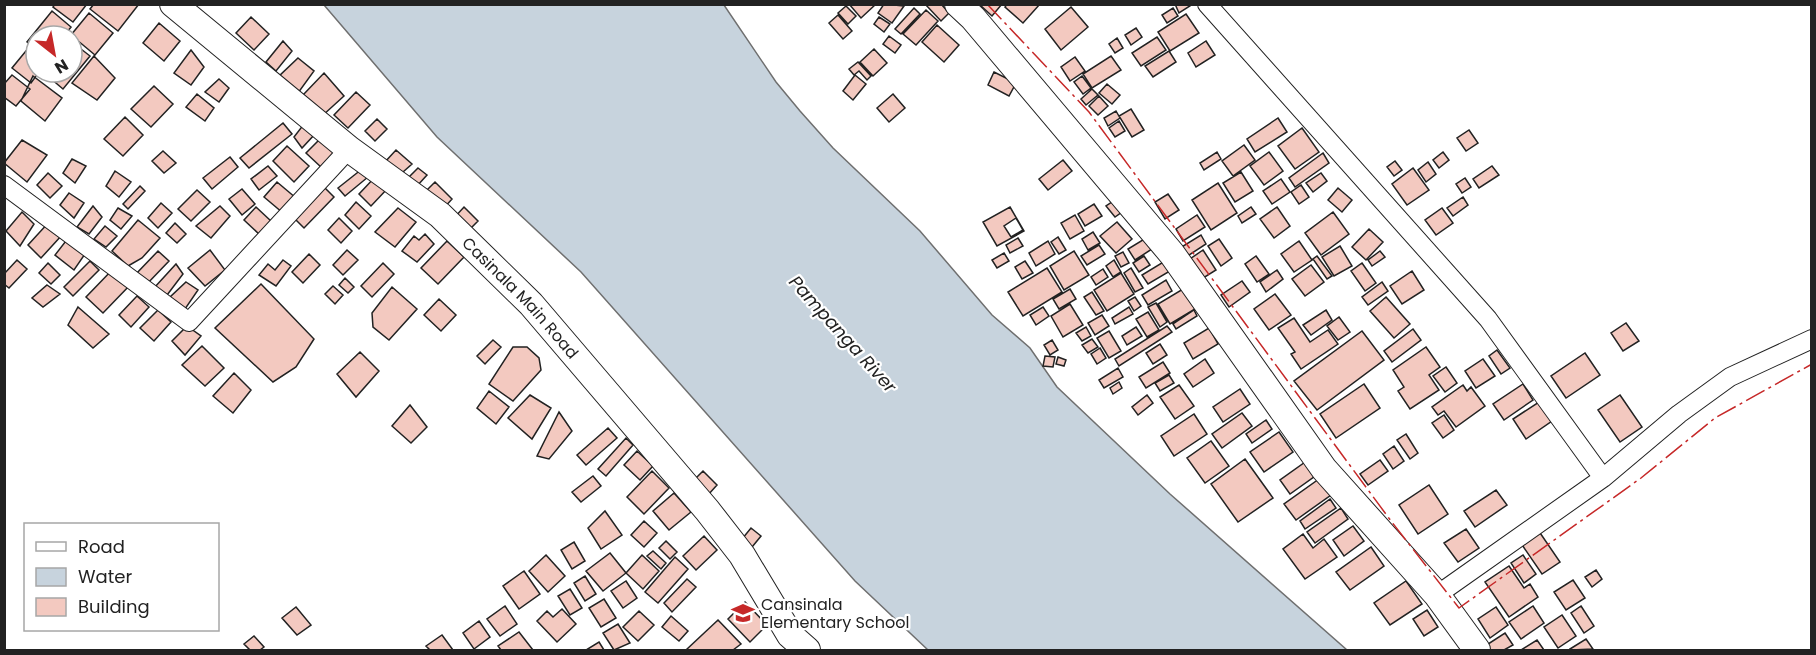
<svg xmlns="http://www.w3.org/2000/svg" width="1816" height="655" font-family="Poppins,sans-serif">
<rect width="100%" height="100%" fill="#fff"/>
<!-- water -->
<path fill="#c7d3dd" stroke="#6f6f6f" stroke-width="1.5" d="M 324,5 L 724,5 L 776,82 L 800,111 L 833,148 L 920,231 L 992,315 L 1030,348 L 1057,387 L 1170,494 L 1347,650 L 928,650 L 855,581 L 581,272 L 437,137 Z"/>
<!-- building -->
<path fill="#f3c9c0" stroke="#222" stroke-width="1.5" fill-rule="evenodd" d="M 55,4 L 87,4 L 73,22 L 53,7 Z
M 94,4 L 139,4 L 118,31 L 90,9 Z
M 849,4 L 876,4 L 861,18 Z
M 884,4 L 904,6 L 892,23 L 878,13 Z
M 925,4 L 941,4 L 949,13 L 941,21 Z
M 979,4 L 1002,4 L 992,16 Z
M 1007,4 L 1040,4 L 1023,23 L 1005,7 Z
M 1175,4 L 1193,4 L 1179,13 Z
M 846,6 L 856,16 L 848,24 L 838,13 Z
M 1071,7 L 1088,27 L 1061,50 L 1045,29 Z
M 914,8 L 920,14 L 901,34 L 895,29 Z
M 1173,8 L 1178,16 L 1167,23 L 1162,15 Z
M 926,10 L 938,21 L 916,45 L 903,34 Z
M 52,11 L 71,27 L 64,36 L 36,36 L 36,49 L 27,42 Z
M 89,13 L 113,33 L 95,55 L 71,35 Z
M 1186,14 L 1199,33 L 1170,51 L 1158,32 Z
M 838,15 L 852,31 L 843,39 L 829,23 Z
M 251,17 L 269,34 L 254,50 L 236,33 Z
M 879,17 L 890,24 L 884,32 L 874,24 Z
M 159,23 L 180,41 L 164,61 L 143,43 Z
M 937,25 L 959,45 L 944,62 L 922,42 Z
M 1136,28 L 1142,37 L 1131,45 L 1125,35 Z
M 889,36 L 901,45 L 895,53 L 883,44 Z
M 1157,37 L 1166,50 L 1141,66 L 1132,53 Z
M 1117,38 L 1123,48 L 1115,53 L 1109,44 Z
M 283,41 L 292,51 L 276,71 L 266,62 Z
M 1206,41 L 1215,55 L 1196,67 L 1188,53 Z
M 72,42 L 90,56 L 63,89 L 43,72 L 72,72 Z
M 30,46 L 36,51 L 36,72 L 39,72 L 31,83 L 12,68 Z
M 874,49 L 887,63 L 873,76 L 860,62 Z
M 191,50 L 204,67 L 191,85 L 174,73 Z
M 1169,51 L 1176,62 L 1153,77 L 1145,66 Z
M 94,56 L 115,78 L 97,100 L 72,83 Z
M 1111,56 L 1121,70 L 1092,88 L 1083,74 Z
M 1075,57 L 1085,71 L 1070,81 L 1061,67 Z
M 298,58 L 314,71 L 298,93 L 276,79 Z
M 858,62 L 871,76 L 867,80 L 859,71 L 854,75 L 849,69 Z
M 994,72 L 1016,83 L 1009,96 L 988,85 Z
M 324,73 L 344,96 L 322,116 L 303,95 Z
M 12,75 L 30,89 L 16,106 L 4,97 L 4,84 Z
M 855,75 L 866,84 L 853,100 L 843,91 Z
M 33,76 L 62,98 L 45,121 L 21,101 Z
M 1082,76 L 1091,88 L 1083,94 L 1074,82 Z
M 219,79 L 229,88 L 219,102 L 205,92 Z
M 1107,84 L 1120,95 L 1112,104 L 1099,93 Z
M 154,86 L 173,104 L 151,127 L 131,109 Z
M 1092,89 L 1098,95 L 1086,105 L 1081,99 Z
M 356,92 L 370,105 L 348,128 L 334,115 Z
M 197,94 L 214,108 L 205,121 L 186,107 Z
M 893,94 L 905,108 L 889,122 L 877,108 Z
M 1099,96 L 1108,106 L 1098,115 L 1089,106 Z
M 1131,109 L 1144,130 L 1132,137 L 1119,116 Z
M 1116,111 L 1120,118 L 1108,126 L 1104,118 Z
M 125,117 L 143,135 L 123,156 L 104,139 Z
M 1278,118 L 1287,132 L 1255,152 L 1247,139 Z
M 377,119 L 387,129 L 375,141 L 365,131 Z
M 1119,121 L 1125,131 L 1115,137 L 1109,128 Z
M 283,123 L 292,134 L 249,168 L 240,158 Z
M 304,124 L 315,134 L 302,148 L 294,137 Z
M 1302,128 L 1319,152 L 1295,169 L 1278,146 Z
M 1469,130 L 1478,143 L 1466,151 L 1457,138 Z
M 320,139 L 336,154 L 322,168 L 306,153 Z
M 22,140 L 47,155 L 27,182 L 4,163 Z
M 1244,145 L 1255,160 L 1233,176 L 1222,161 Z
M 287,146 L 309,166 L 294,182 L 273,161 Z
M 396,150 L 412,164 L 403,172 L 394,170 L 385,162 Z
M 163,151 L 176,163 L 164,173 L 152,161 Z
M 1217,152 L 1221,159 L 1204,170 L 1200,163 Z
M 1269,152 L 1283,171 L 1264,185 L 1250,166 Z
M 1443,152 L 1449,160 L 1439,168 L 1433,160 Z
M 1323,153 L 1329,163 L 1295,187 L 1289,178 Z
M 230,157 L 238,167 L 212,189 L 203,178 Z
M 72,159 L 86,166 L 75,183 L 63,173 Z
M 1063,160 L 1072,171 L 1048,190 L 1039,179 Z
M 1395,161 L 1402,170 L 1394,176 L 1387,167 Z
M 1428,162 L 1436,174 L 1426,182 L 1418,170 Z
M 268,166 L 277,176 L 259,190 L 251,179 Z
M 1492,166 L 1499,175 L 1479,188 L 1473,179 Z
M 418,168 L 427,175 L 417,186 L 408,178 Z
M 1413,168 L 1429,190 L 1407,205 L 1392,184 Z
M 362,169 L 368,177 L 345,196 L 338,188 Z
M 115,171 L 131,182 L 119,197 L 106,186 Z
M 1241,172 L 1253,191 L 1235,202 L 1223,183 Z
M 48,173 L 62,186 L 50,198 L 37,185 Z
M 1321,173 L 1327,181 L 1313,192 L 1306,183 Z
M 376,176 L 388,188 L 371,206 L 359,194 Z
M 1465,178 L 1471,187 L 1462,193 L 1456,184 Z
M 1281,179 L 1290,192 L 1272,204 L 1263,191 Z
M 277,182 L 296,198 L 283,213 L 264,197 Z
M 435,182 L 452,199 L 443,209 L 425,192 Z
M 1218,183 L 1237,213 L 1211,230 L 1192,200 Z
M 1301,185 L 1309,197 L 1299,204 L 1291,192 Z
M 140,186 L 145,191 L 128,209 L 123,204 Z
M 324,187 L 334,197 L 304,228 L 294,218 Z
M 1338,188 L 1352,200 L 1342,212 L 1328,200 Z
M 242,189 L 255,204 L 242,215 L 229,199 Z
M 197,190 L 210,202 L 191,221 L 178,209 Z
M 69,193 L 84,203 L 74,218 L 60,205 Z
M 1168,194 L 1179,210 L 1165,219 L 1155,202 Z
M 1121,196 L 1129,207 L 1115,217 L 1106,206 Z
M 1463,197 L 1468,205 L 1453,216 L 1447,208 Z
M 356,202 L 371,216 L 359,229 L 345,215 Z
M 161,203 L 172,213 L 158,228 L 148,218 Z
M 1094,204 L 1102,216 L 1085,226 L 1078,214 Z
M 93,206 L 102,217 L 89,234 L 77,227 Z
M 220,206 L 230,216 L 211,238 L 196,226 Z
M 256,207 L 272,222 L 260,235 L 244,220 Z
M 464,207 L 478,221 L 467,232 L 453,219 Z
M 1010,207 L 1024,231 L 997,246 L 983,222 ZM 1016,218 L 1023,230 L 1011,237 L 1004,226 Z
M 1251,207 L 1256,214 L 1242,223 L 1238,216 Z
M 1277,207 L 1290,226 L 1274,238 L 1260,219 Z
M 118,208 L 132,216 L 121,229 L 110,220 Z
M 398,208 L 416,222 L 395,247 L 375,232 Z
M 1442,208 L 1453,223 L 1436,235 L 1425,220 Z
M 22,212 L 34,224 L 20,246 L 6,231 Z
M 1333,212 L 1349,234 L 1321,255 L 1305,233 Z
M 1075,215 L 1084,231 L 1070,239 L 1061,223 Z
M 1197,215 L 1205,227 L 1183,241 L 1176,229 Z
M 339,218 L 352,231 L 341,243 L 328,230 Z
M 138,220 L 160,238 L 142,258 L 128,266 L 112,251 Z
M 49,222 L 62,235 L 41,258 L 28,245 Z
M 1117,222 L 1132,239 L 1116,253 L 1100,236 Z
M 175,223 L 186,234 L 177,243 L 166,233 Z
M 105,226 L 117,236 L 106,247 L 94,239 Z
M 1369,229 L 1383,242 L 1366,260 L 1352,247 Z
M 1093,232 L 1100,243 L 1088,250 L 1082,239 Z
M 425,234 L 434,244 L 417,262 L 402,251 L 414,236 L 419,240 Z
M 1201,235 L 1206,244 L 1186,257 L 1180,248 Z
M 69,237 L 87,251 L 74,270 L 55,255 Z
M 1058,237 L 1066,250 L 1059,254 L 1051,242 Z
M 1018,238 L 1023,246 L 1010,253 L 1006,245 Z
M 1146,238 L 1152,249 L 1135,260 L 1128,249 Z
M 1219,239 L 1232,258 L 1221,266 L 1208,246 Z
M 447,241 L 464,257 L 438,284 L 421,268 Z
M 1048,241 L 1055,254 L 1036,266 L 1029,253 Z
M 1299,241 L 1312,260 L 1294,272 L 1281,254 Z
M 1099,245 L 1105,254 L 1087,265 L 1081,256 Z
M 1340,246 L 1352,266 L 1334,276 L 1322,257 Z
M 210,250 L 225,270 L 205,286 L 188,268 Z
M 347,250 L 358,260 L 343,275 L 333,265 Z
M 1203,250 L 1216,270 L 1200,280 L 1187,261 Z
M 158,251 L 169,261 L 146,285 L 135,275 Z
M 1074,251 L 1089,275 L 1064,290 L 1050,266 Z
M 1380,251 L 1385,257 L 1372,266 L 1368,260 Z
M 1123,252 L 1129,263 L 1121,267 L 1115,256 Z
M 1004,253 L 1009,261 L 997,268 L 992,260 Z
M 309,254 L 320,265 L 303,283 L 292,272 Z
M 1144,256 L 1150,265 L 1139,272 L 1133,263 Z
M 1256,256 L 1269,274 L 1257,282 L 1245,264 Z
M 1317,256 L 1332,276 L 1327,279 L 1313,259 Z
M 17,260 L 27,269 L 9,288 L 4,284 L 4,274 Z
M 283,260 L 291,266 L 276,286 L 259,275 L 268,264 L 275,270 Z
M 1114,260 L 1121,272 L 1113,277 L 1106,266 Z
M 90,261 L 99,270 L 73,296 L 64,287 Z
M 1025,261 L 1033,273 L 1022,279 L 1015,267 Z
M 1165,261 L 1170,271 L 1148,284 L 1142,275 Z
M 48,263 L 60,275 L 51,284 L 39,273 Z
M 383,263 L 394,274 L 372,297 L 361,286 Z
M 1362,263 L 1376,283 L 1365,291 L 1351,271 Z
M 176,264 L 183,274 L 164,299 L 154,288 Z
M 1311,265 L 1324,282 L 1305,296 L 1292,279 Z
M 114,268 L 131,284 L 103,313 L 86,297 Z
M 1047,268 L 1062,292 L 1023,316 L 1008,292 Z
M 1131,268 L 1143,288 L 1135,292 L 1124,273 Z
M 1103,269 L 1108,277 L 1096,285 L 1091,277 Z
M 1277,270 L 1283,279 L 1266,292 L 1260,282 Z
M 1412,271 L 1424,290 L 1402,304 L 1390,286 Z
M 1121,273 L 1134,294 L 1107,311 L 1094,290 Z
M 345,278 L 354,287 L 348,293 L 339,285 Z
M 1166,280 L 1172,291 L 1148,305 L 1142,295 Z
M 1242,281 L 1250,292 L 1229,307 L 1221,295 Z
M 186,282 L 198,290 L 185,309 L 169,298 Z
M 1382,282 L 1388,291 L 1368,305 L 1362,297 Z
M 261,284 L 314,339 L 296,367 L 273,382 L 215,328 Z
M 47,285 L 60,294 L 43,307 L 32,298 Z
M 333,286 L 343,295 L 335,304 L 325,294 Z
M 392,287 L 417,309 L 389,340 L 373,327 L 372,313 Z
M 1070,289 L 1076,299 L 1059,309 L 1053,299 Z
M 1183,289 L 1195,309 L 1170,324 L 1158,304 Z
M 1092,292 L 1104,311 L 1096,315 L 1084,297 Z
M 1275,294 L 1291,315 L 1269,330 L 1254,309 Z
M 137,296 L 149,307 L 131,327 L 119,315 Z
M 1135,297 L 1141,306 L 1134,311 L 1128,301 Z
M 1386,297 L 1410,324 L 1394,338 L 1370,311 Z
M 439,299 L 456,315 L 441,331 L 424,315 Z
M 1156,303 L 1167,322 L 1160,327 L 1148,307 Z
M 1070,304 L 1083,325 L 1063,337 L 1051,316 Z
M 78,307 L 109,334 L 93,348 L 68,325 Z
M 1043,307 L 1049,316 L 1036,325 L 1030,315 Z
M 1129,307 L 1133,314 L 1115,324 L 1112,318 Z
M 158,310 L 171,322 L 154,341 L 140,328 Z
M 1194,310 L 1197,316 L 1176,329 L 1173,324 Z
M 1326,310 L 1332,320 L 1311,335 L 1303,325 Z
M 1148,312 L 1159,330 L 1147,337 L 1136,319 Z
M 1102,315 L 1109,326 L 1095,335 L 1088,323 Z
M 1339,317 L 1350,332 L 1338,340 L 1327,326 Z
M 1294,318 L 1310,342 L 1328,330 L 1338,344 L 1301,369 L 1291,354 L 1295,352 L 1278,328 Z
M 1626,323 L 1639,341 L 1623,351 L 1611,333 Z
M 187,326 L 201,336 L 185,355 L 172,341 Z
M 1167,326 L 1172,332 L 1119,366 L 1115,359 Z
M 1086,327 L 1091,336 L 1082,341 L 1076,333 Z
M 1136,327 L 1142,336 L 1127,345 L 1122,336 Z
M 1209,328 L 1218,344 L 1193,359 L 1184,343 Z
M 1413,329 L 1421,340 L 1392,362 L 1384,351 Z
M 1109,331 L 1121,351 L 1109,358 L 1097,338 Z
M 1362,331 L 1384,360 L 1317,410 L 1294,381 Z
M 1092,339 L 1098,347 L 1088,353 L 1082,345 Z
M 493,340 L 501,347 L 485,364 L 477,356 Z
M 1052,340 L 1058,350 L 1050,355 L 1044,345 Z
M 1160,344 L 1167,355 L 1153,364 L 1146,353 Z
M 202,346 L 224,368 L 205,386 L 182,365 Z
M 513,347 L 527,347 L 539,358 L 541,370 L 513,401 L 489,384 Z
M 1426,347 L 1440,367 L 1429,375 L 1439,390 L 1410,409 L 1398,391 L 1404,387 L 1393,370 Z
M 1100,348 L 1106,358 L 1097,364 L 1091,354 Z
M 1497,350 L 1510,368 L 1501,374 L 1489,356 Z
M 360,352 L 379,371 L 356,397 L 337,374 Z
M 1585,353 L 1600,375 L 1566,398 L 1551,376 Z
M 1045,356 L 1055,357 L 1053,367 L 1043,366 Z
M 1058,357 L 1066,360 L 1064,366 L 1056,364 Z
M 1205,359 L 1214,373 L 1193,387 L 1184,374 Z
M 1483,359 L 1495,376 L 1476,388 L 1465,371 Z
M 1163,362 L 1170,373 L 1146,388 L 1139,377 Z
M 1446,367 L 1457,383 L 1445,392 L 1433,376 Z
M 1118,368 L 1123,377 L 1104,388 L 1099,380 Z
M 234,373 L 251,390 L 233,413 L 213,396 Z
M 1169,375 L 1174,383 L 1160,391 L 1155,383 Z
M 1119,382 L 1122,388 L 1113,394 L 1110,388 Z
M 1364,384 L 1380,408 L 1336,438 L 1320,414 Z
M 1523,384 L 1533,400 L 1504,420 L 1493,404 Z
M 1179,385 L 1194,406 L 1175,419 L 1160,397 Z
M 1463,385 L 1467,391 L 1471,387 L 1485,406 L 1456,427 L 1444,411 L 1438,415 L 1432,407 Z
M 1240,389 L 1250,404 L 1223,422 L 1213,407 Z
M 489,391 L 509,407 L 496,424 L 477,408 Z
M 530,395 L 551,408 L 532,439 L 508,418 Z
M 1147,395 L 1153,403 L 1138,415 L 1132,407 Z
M 1620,395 L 1642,427 L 1620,442 L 1598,410 Z
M 1539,402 L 1552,421 L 1526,439 L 1513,419 Z
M 410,405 L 427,427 L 411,443 L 392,426 Z
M 559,412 L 572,431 L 549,459 L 537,456 Z
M 1242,413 L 1252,426 L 1222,448 L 1212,434 Z
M 1194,414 L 1207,434 L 1174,456 L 1161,436 Z
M 1444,415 L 1454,430 L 1443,438 L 1432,423 Z
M 1266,420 L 1272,429 L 1252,443 L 1246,434 Z
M 608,428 L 617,438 L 586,465 L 577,455 Z
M 1279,432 L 1293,452 L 1264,472 L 1250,452 Z
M 1406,434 L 1418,453 L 1410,459 L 1397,440 Z
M 626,438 L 633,445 L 606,476 L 598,469 Z
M 1211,441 L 1229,466 L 1205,483 L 1187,458 Z
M 1394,446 L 1404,461 L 1393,469 L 1383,454 Z
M 637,451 L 653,466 L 640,480 L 624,465 Z
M 1245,459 L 1273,498 L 1238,522 L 1211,484 Z
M 1308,460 L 1318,474 L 1290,494 L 1280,480 Z
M 1380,460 L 1388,471 L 1368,485 L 1360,474 Z
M 652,471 L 669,488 L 644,514 L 627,497 Z
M 703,471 L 717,485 L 708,495 L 693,481 Z
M 593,476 L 601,486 L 581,502 L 572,492 Z
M 1319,479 L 1331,495 L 1296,520 L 1284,504 Z
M 1429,485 L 1448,514 L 1418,534 L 1399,505 Z
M 1496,490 L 1507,505 L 1475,527 L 1464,511 Z
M 674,493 L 691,512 L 669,530 L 653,511 Z
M 1330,499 L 1336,508 L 1305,529 L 1300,521 Z
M 1341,508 L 1348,519 L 1315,543 L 1307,532 Z
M 605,511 L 622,535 L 601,549 L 588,528 Z
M 644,521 L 657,533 L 644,547 L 631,535 Z
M 1353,526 L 1364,541 L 1344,556 L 1333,540 Z
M 1536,527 L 1560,562 L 1542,574 L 1518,539 Z
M 751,528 L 761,536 L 748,552 L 738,544 Z
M 1466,529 L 1479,548 L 1458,562 L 1444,543 Z
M 1303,534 L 1313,548 L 1324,539 L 1337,557 L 1305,579 L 1283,549 Z
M 704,536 L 717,550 L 696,570 L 683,556 Z
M 666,541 L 677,552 L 670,559 L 659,548 Z
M 574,542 L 585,561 L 572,569 L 561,550 Z
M 1371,547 L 1384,566 L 1350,590 L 1336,572 Z
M 653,551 L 666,563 L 661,569 L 647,556 Z
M 610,553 L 626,573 L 603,591 L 586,571 Z
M 546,555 L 565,576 L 548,592 L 529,571 Z
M 642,555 L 659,571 L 643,589 L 626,573 Z
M 1523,555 L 1536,574 L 1524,583 L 1511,563 Z
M 675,557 L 688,569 L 658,603 L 645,592 Z
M 1509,566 L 1524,588 L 1530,584 L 1538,597 L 1509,617 L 1485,582 Z
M 1596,570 L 1602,579 L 1592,587 L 1585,577 Z
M 524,571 L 540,594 L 519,609 L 503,586 Z
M 585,576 L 596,594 L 585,601 L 574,583 Z
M 687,579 L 696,587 L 672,612 L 664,603 Z
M 1573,580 L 1585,598 L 1566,610 L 1554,592 Z
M 626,581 L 637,598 L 623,608 L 611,591 Z
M 1406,581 L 1422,604 L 1390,625 L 1374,603 Z
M 570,589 L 582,608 L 570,615 L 558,596 Z
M 604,599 L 616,618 L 601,627 L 589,608 Z
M 745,602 L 767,625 L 750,642 L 728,619 Z
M 505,606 L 517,624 L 500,636 L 487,619 Z
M 1533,606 L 1544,623 L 1521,639 L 1509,622 Z
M 1581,606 L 1594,626 L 1584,633 L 1571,613 Z
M 296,607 L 311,625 L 297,635 L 282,618 Z
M 1496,607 L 1508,625 L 1490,638 L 1478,619 Z
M 562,609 L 576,624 L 557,642 L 537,621 L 547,611 L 553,617 Z
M 1427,610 L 1438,627 L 1424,636 L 1413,619 Z
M 639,611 L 654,625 L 638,641 L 623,627 Z
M 1562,615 L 1576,636 L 1558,648 L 1544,627 Z
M 671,616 L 688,631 L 679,641 L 662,627 Z
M 718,620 L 741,644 L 733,650 L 686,650 Z
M 479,621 L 490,637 L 474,649 L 463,633 Z
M 618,624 L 630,643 L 614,650 L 603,633 Z
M 519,632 L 533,650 L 501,650 L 498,646 Z
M 1505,633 L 1513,645 L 1504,650 L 1488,650 L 1485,646 Z
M 442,635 L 453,650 L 430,650 L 426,646 Z
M 254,636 L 264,647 L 260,650 L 250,650 L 244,644 Z
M 1586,639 L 1593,649 L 1571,650 L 1570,649 Z
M 1537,640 L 1544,650 L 1521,650 Z
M 599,642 L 604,650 L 586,650 Z"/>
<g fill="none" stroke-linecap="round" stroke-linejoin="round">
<!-- street casing -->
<g stroke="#222" stroke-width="20">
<path id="street" d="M 1207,4 L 1488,319 L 1603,478
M 4,185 L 189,322 L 349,149
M 1437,595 L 1603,478 L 1679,414 L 1730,377 L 1812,339"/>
</g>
<!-- secondary casing -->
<g stroke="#222" stroke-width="28">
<g id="secondary">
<path id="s1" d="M 173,4 L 349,149 L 440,215 L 531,304 L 707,510 L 742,555 L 790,635 L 807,650"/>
<path d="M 958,4 L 973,18 L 1172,254 L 1324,469 L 1437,595 L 1477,650"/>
</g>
</g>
<!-- street -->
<use href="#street" stroke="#fff" stroke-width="18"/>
<!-- secondary -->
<use href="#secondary" stroke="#fff" stroke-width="26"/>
<!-- power -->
<path stroke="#c62828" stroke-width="1.5" stroke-dasharray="21 4.5 3 4.5" stroke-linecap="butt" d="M 987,4 L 1089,112 L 1391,521 L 1459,608 L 1641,478 L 1715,418 L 1812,364"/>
</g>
<!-- icons -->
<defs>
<g id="school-bare" transform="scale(1.8)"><path d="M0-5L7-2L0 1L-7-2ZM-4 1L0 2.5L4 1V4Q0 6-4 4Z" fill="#c62828" stroke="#fff" stroke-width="2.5" paint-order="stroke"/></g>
</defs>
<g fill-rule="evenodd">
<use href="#school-bare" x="743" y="613"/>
</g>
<g text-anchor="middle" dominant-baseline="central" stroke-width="4.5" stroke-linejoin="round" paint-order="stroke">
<!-- street labels -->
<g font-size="16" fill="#222" stroke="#fff">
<text stroke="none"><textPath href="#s1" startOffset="456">Casinala Main Road</textPath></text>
</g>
<!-- poi labels -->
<g font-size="16" fill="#222" stroke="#fff" text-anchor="start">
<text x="761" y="604">Cansinala<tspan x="761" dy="18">Elementary School</tspan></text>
</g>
<!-- water labels -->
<g font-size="18" font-style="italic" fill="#222" stroke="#fff">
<text transform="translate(843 334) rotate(48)">Pampanga River</text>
</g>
</g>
<!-- border -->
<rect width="1816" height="655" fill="none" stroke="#222222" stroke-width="12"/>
<!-- legend -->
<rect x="24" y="523" width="195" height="108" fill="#ffffff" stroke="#a7a7a7" stroke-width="1.5"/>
<rect x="36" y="542" width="30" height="9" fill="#ffffff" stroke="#a7a7a7" stroke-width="1.5"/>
<text x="78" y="553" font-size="18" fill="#222222">Road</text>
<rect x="36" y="568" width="30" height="18" fill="#c7d3dd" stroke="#a7a7a7" stroke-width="1.5"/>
<text x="78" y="583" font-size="18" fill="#222222">Water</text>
<rect x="36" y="598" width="30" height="18" fill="#f3c9c0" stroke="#a7a7a7" stroke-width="1.5"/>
<text x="78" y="613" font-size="18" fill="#222222">Building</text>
<!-- north arrow -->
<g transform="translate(54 54) rotate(149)"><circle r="28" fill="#ffffff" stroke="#a7a7a7" stroke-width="1.5"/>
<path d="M0-4.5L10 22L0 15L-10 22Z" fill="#c62828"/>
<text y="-9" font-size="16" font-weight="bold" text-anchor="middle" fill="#222222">N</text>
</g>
</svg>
